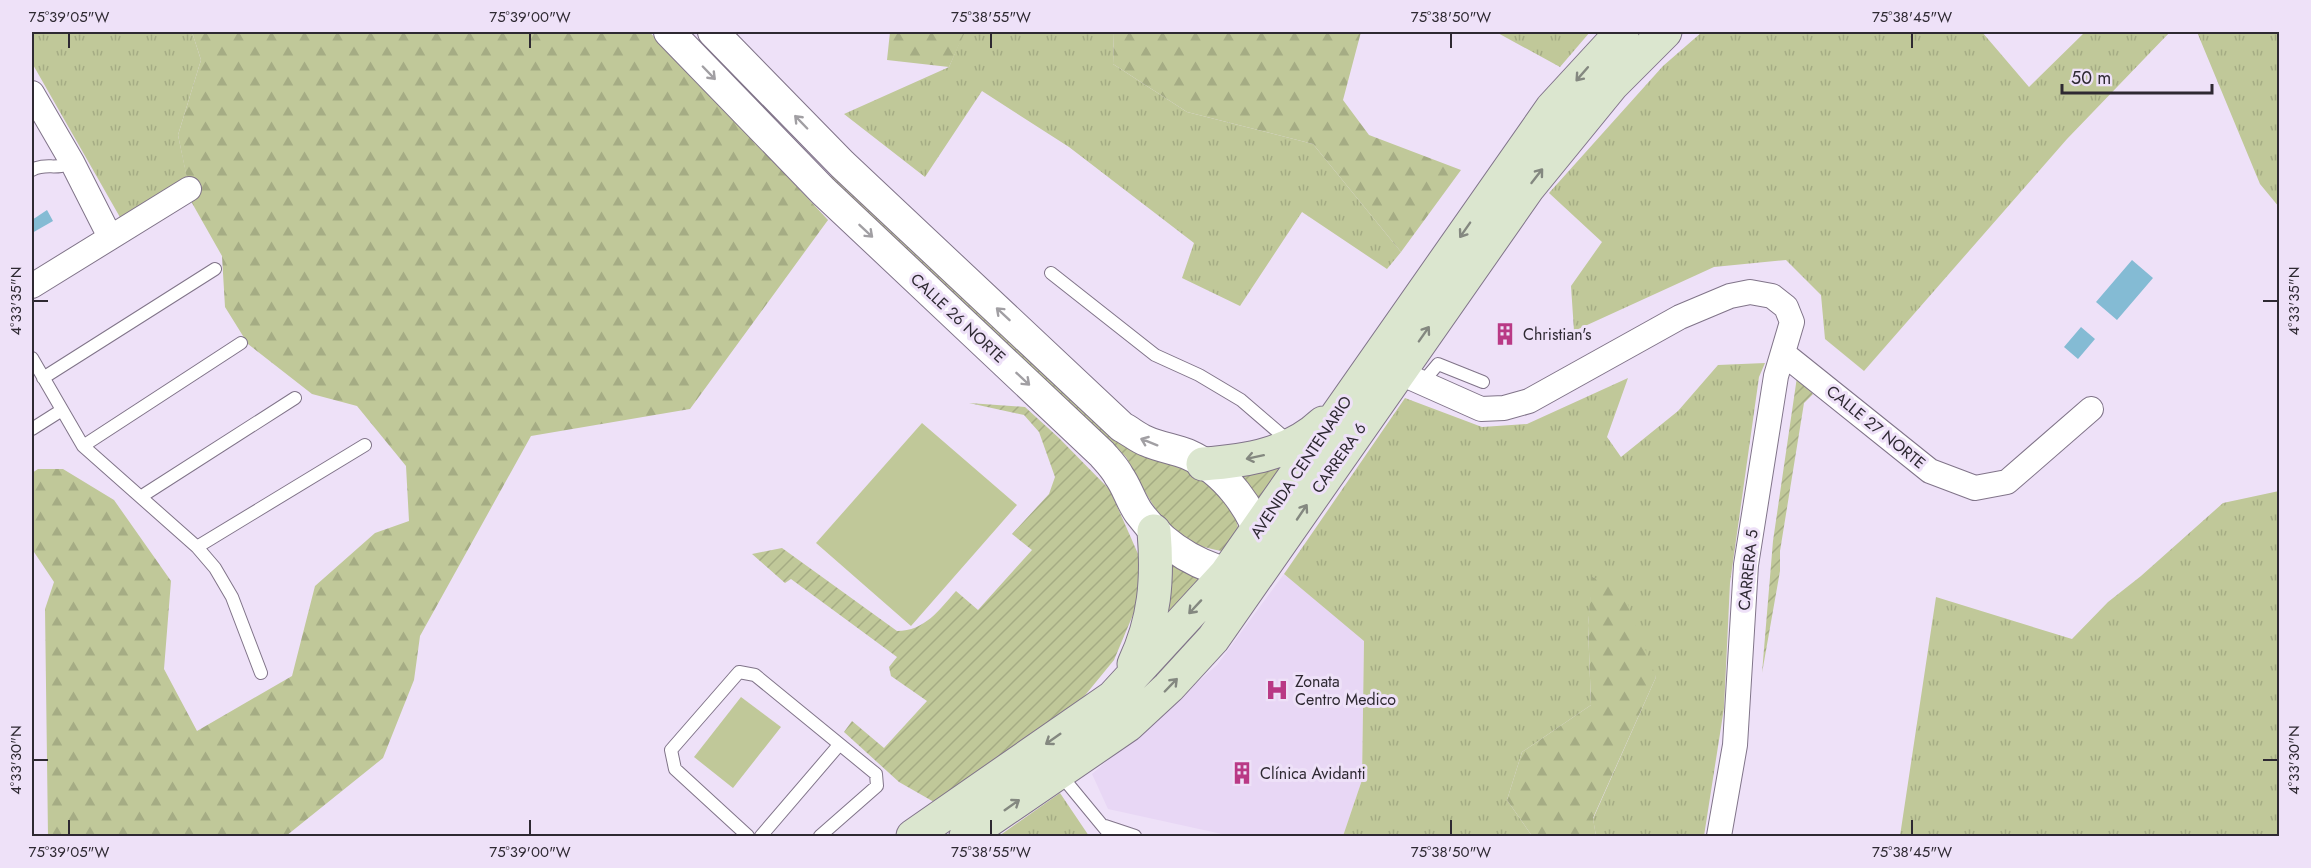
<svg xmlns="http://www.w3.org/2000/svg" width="2311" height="868" font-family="Jost,sans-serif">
<defs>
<pattern id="grass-tufts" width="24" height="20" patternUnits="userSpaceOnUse" patternTransform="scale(1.5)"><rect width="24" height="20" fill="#c0c899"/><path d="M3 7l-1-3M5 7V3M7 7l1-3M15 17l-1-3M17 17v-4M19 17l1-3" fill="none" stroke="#a5ac84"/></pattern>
<pattern id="forest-firs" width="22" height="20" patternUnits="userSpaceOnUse" patternTransform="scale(1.5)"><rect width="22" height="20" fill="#c0c899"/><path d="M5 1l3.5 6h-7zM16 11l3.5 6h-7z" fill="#a5ac84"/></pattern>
<pattern id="garden-furrows" width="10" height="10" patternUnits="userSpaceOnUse" patternTransform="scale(1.5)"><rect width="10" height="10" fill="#c0c899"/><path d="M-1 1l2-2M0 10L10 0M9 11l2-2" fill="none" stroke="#a5ac84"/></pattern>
</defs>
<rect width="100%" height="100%" fill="#eee1f8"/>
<!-- built -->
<path fill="#e8d7f5" d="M 1284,574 L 1364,640 L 1362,780 L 1343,836 L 1231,836 L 1108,809 L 1092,774 L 1217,665 Z"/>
<!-- grass -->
<path fill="url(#grass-tufts)" d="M 32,32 L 192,32 L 201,60 L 178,135 L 188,182 L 121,219 L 32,63 Z
M 964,32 L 1114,32 L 1113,64 L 1187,112 L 1313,144 L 1401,252 L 1387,269 L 1302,212 L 1240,306 L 1182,278 L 1194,243 L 1069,147 L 982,91 L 925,177 L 844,114 L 949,67 Z
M 1496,32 L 1590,32 L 1560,67 Z
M 1702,32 L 1982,32 L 2029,87 L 2085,32 L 2170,32 L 2067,139 L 1864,371 L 1825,339 L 1821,295 L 1786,260 L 1714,267 L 1574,331 L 1571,286 L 1602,242 L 1549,193 L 1663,66 Z
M 2197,32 L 2279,32 L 2279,207 L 2260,184 Z
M 1765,363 L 1759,377 L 1730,583 L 1724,708 L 1704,836 L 1596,836 L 1593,819 L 1656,677 L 1593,577 L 1588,625 L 1591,705 L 1522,752 L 1507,800 L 1532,836 L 1343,836 L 1362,780 L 1364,641 L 1284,574 L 1405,398 L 1482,427 L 1527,424 L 1628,378 L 1607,437 L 1621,457 L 1678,411 L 1718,365 Z
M 2279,491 L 2279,836 L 1900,836 L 1936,597 L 2072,639 L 2108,602 L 2141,576 L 2223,503 Z
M 1060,793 L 1089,836 L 999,836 Z"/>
<!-- forest -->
<path fill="url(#forest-firs)" d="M 192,32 L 649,32 L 672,52 L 828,220 L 690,409 L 531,436 L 420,636 L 414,680 L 383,758 L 286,836 L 48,836 L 45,609 L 54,582 L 32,549 L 32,473 L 38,469 L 63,469 L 114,500 L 171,581 L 164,669 L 197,731 L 292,676 L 315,586 L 375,533 L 409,521 L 406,466 L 357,406 L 312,394 L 248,344 L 225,307 L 222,256 L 192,203 L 178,135 L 201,60 Z
M 890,32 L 964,32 L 964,34 L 949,67 L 887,60 Z
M 1114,32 L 1361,32 L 1343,100 L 1369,135 L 1461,170 L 1401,252 L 1313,144 L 1187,112 L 1113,64 Z
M 1592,577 L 1621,587 L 1656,677 L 1593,818 L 1596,836 L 1532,836 L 1507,800 L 1522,752 L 1591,705 L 1588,625 Z"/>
<!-- garden -->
<path fill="url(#garden-furrows)" d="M 833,174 L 1139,453 L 1194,473 L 1212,484 L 1235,516 L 1238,527 L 1238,534 L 1225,552 C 1212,549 1198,546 1185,540 C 1161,527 1139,480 1126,457 L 830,178 Z
M 1797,377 L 1813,394 L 1804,403 L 1780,551 L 1780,571 L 1762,673 L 1773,541 Z
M 969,403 L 1025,407 L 1059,438 L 1110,490 L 1142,563 L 1135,610 L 1114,660 L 1082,699 L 934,802 L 899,782 L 844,732 L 852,721 L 884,748 L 927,701 L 891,676 L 889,667 L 897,657 L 791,579 L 785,583 L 752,554 L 782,548 L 897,631 C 925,631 939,610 956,591 L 978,610 L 1032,550 L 1012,534 L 1049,494 L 1055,477 L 1039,432 L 1024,415 Z
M 1287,461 L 1257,508 L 1231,473 Z
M 1168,556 L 1210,575 L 1156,640 Z"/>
<!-- pitch -->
<path fill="#c0c899" d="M 922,423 L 1017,505 L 911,626 L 816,543 Z
M 741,697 L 781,727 L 733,788 L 694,757 Z"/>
<!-- water -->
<path fill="#84bbd4" d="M 47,210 L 53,221 L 32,233 L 32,220 Z
M 2132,260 L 2153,278 L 2117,320 L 2096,302 Z
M 2081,327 L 2095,339 L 2078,359 L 2064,347 Z"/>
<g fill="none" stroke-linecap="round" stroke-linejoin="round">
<!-- service casing -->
<g stroke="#807489" stroke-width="14">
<path id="service" d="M 32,170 C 46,162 57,171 72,162
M 1051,273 L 1155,355 L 1199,375 L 1241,400 L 1291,443
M 32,358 L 83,446 L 197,547 L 215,568 L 232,597 L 261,673
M 43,378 L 215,269
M 1422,383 L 1438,364 L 1483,382
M 32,429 L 62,410
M 83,446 L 241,343
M 142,496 L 295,398
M 197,547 L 365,445
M 1059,773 L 1111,836
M 1105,826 L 1135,836
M 748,836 L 675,769 L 671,750 L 739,672 L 755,675 L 876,774 L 877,786 L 820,836
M 761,836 L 839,745"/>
</g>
<!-- minor casing -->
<g stroke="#807489" stroke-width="26">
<path id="minor" d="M 32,93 L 72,162 L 110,237
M 32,286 L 189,189
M 1784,354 L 1930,471 L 1975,488 L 2007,482 L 2091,409
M 1398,372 L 1481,409 L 1504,408 L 1529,401 L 1680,317 L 1730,296 L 1750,292 L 1772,296 L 1786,307 L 1792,322 L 1776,376 L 1746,565 L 1735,745 L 1719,836"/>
</g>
<!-- tertiary casing -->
<g stroke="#807489" stroke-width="32">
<path id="tertiary" d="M 669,32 L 823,191 L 1102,454 C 1108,461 1115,468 1119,476 C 1127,487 1131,502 1139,513 C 1166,550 1204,570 1249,578
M 713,32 L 842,164 L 1122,427 C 1130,431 1138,438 1146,441 C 1159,447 1174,449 1187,454 C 1226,471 1253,509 1265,549"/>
</g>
<!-- secondary casing -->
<g stroke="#807489" stroke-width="35">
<path id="secondary" d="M 1203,464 C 1247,461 1290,454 1323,423
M 1134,664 C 1155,620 1158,579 1154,531
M 913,836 L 1113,697 L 1226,574 L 1552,108 L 1622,32
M 966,836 L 1128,725 L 1169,687 L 1213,639 L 1528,188 L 1612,85 L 1665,32"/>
</g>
<!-- service -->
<use href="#service" stroke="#fff" stroke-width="12"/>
<!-- minor -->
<use href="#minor" stroke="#fff" stroke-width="24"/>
<!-- tertiary -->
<use href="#tertiary" stroke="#fff" stroke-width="30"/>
<!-- secondary -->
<use href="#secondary" stroke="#dbe6cf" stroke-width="33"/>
</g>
<!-- one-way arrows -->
<defs><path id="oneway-shaft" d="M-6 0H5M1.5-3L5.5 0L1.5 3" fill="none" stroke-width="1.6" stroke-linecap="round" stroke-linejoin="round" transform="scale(1.5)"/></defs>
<g stroke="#a19fa3">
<use href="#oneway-shaft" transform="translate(709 73) rotate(46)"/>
<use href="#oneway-shaft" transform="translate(801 122) rotate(-134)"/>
<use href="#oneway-shaft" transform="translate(866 231) rotate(43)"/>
<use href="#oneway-shaft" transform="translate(1003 314) rotate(-137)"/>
<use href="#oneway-shaft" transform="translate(1023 379) rotate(43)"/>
<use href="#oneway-shaft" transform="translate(1149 442) rotate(-158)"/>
</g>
<g stroke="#848880">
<use href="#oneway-shaft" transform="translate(1582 74) rotate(131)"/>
<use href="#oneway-shaft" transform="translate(1537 176) rotate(-52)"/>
<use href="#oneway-shaft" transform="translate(1465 230) rotate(125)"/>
<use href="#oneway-shaft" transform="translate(1424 334) rotate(-55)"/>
<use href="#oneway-shaft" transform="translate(1255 457) rotate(168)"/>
<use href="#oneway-shaft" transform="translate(1302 512) rotate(-56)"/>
<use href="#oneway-shaft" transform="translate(1195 607) rotate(133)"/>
<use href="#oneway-shaft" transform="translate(1171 685) rotate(-46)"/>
<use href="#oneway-shaft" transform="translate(1053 739) rotate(145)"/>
<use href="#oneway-shaft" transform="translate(1012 805) rotate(-35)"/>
</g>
<!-- ticks -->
<path fill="none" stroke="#2e2932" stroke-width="2" d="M 69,33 L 69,48M 530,33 L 530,48M 991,33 L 991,48M 1451,33 L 1451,48M 1912,33 L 1912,48M 33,301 L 48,301M 2263,301 L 2278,301M 33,760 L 48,760M 2263,760 L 2278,760M 69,820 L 69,835M 530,820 L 530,835M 991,820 L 991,835M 1451,820 L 1451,835M 1912,820 L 1912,835"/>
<!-- icons -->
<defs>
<g id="building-bare" transform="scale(1.8)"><path d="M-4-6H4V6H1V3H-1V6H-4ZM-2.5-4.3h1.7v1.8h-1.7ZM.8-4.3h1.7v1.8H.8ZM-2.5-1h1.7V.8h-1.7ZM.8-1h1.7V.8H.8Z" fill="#b93985" stroke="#eee1f8" stroke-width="2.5" paint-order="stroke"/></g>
<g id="hospital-bare" transform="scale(1.8)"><path d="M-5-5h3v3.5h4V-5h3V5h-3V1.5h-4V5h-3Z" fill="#b93985" stroke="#eee1f8" stroke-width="2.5" paint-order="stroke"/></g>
</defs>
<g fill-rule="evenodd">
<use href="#building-bare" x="1505" y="334"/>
<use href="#hospital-bare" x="1277" y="690"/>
<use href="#building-bare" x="1242" y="773"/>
</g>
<g text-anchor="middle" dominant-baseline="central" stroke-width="6" stroke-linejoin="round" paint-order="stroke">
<!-- street labels -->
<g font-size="16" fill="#2e2932" stroke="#eee1f8">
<text transform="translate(958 318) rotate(43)">CALLE 26 NORTE</text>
<text transform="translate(1876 427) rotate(39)">CALLE 27 NORTE</text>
<text transform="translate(1339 458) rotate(-55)">CARRERA 6</text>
<text transform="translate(1301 467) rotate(-56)">AVENIDA CENTENARIO</text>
<text transform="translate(1748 570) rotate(-84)">CARRERA 5</text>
</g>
<!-- poi labels -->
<g font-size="16" fill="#2e2932" stroke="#eee1f8" text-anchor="start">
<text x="1523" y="334">Christian's</text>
<text x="1295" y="681">Zonata<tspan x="1295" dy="18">Centro Medico</tspan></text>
<text x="1260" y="773">Clínica Avidanti</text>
</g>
</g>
<!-- border -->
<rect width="2311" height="868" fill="none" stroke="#eee1f8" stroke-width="66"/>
<!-- scale -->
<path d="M2062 84v9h150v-9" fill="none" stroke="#2e2932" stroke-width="3"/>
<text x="2071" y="84" font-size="18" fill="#2e2932" stroke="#eee1f8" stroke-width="4.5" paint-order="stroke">50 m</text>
<rect x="33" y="33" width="2245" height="802" fill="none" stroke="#2e2932" stroke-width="2"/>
<g font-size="15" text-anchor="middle" fill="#2e2932">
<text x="69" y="22">75°39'05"W</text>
<text x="530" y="22">75°39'00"W</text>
<text x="991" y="22">75°38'55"W</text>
<text x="1451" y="22">75°38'50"W</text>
<text x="1912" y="22">75°38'45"W</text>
<text transform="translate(16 301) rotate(-90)" y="5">4°33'35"N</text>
<text transform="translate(2294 301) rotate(-90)" y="5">4°33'35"N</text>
<text transform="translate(16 760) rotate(-90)" y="5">4°33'30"N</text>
<text transform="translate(2294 760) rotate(-90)" y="5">4°33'30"N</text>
<text x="69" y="857">75°39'05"W</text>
<text x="530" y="857">75°39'00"W</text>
<text x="991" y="857">75°38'55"W</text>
<text x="1451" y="857">75°38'50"W</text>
<text x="1912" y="857">75°38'45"W</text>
</g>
</svg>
